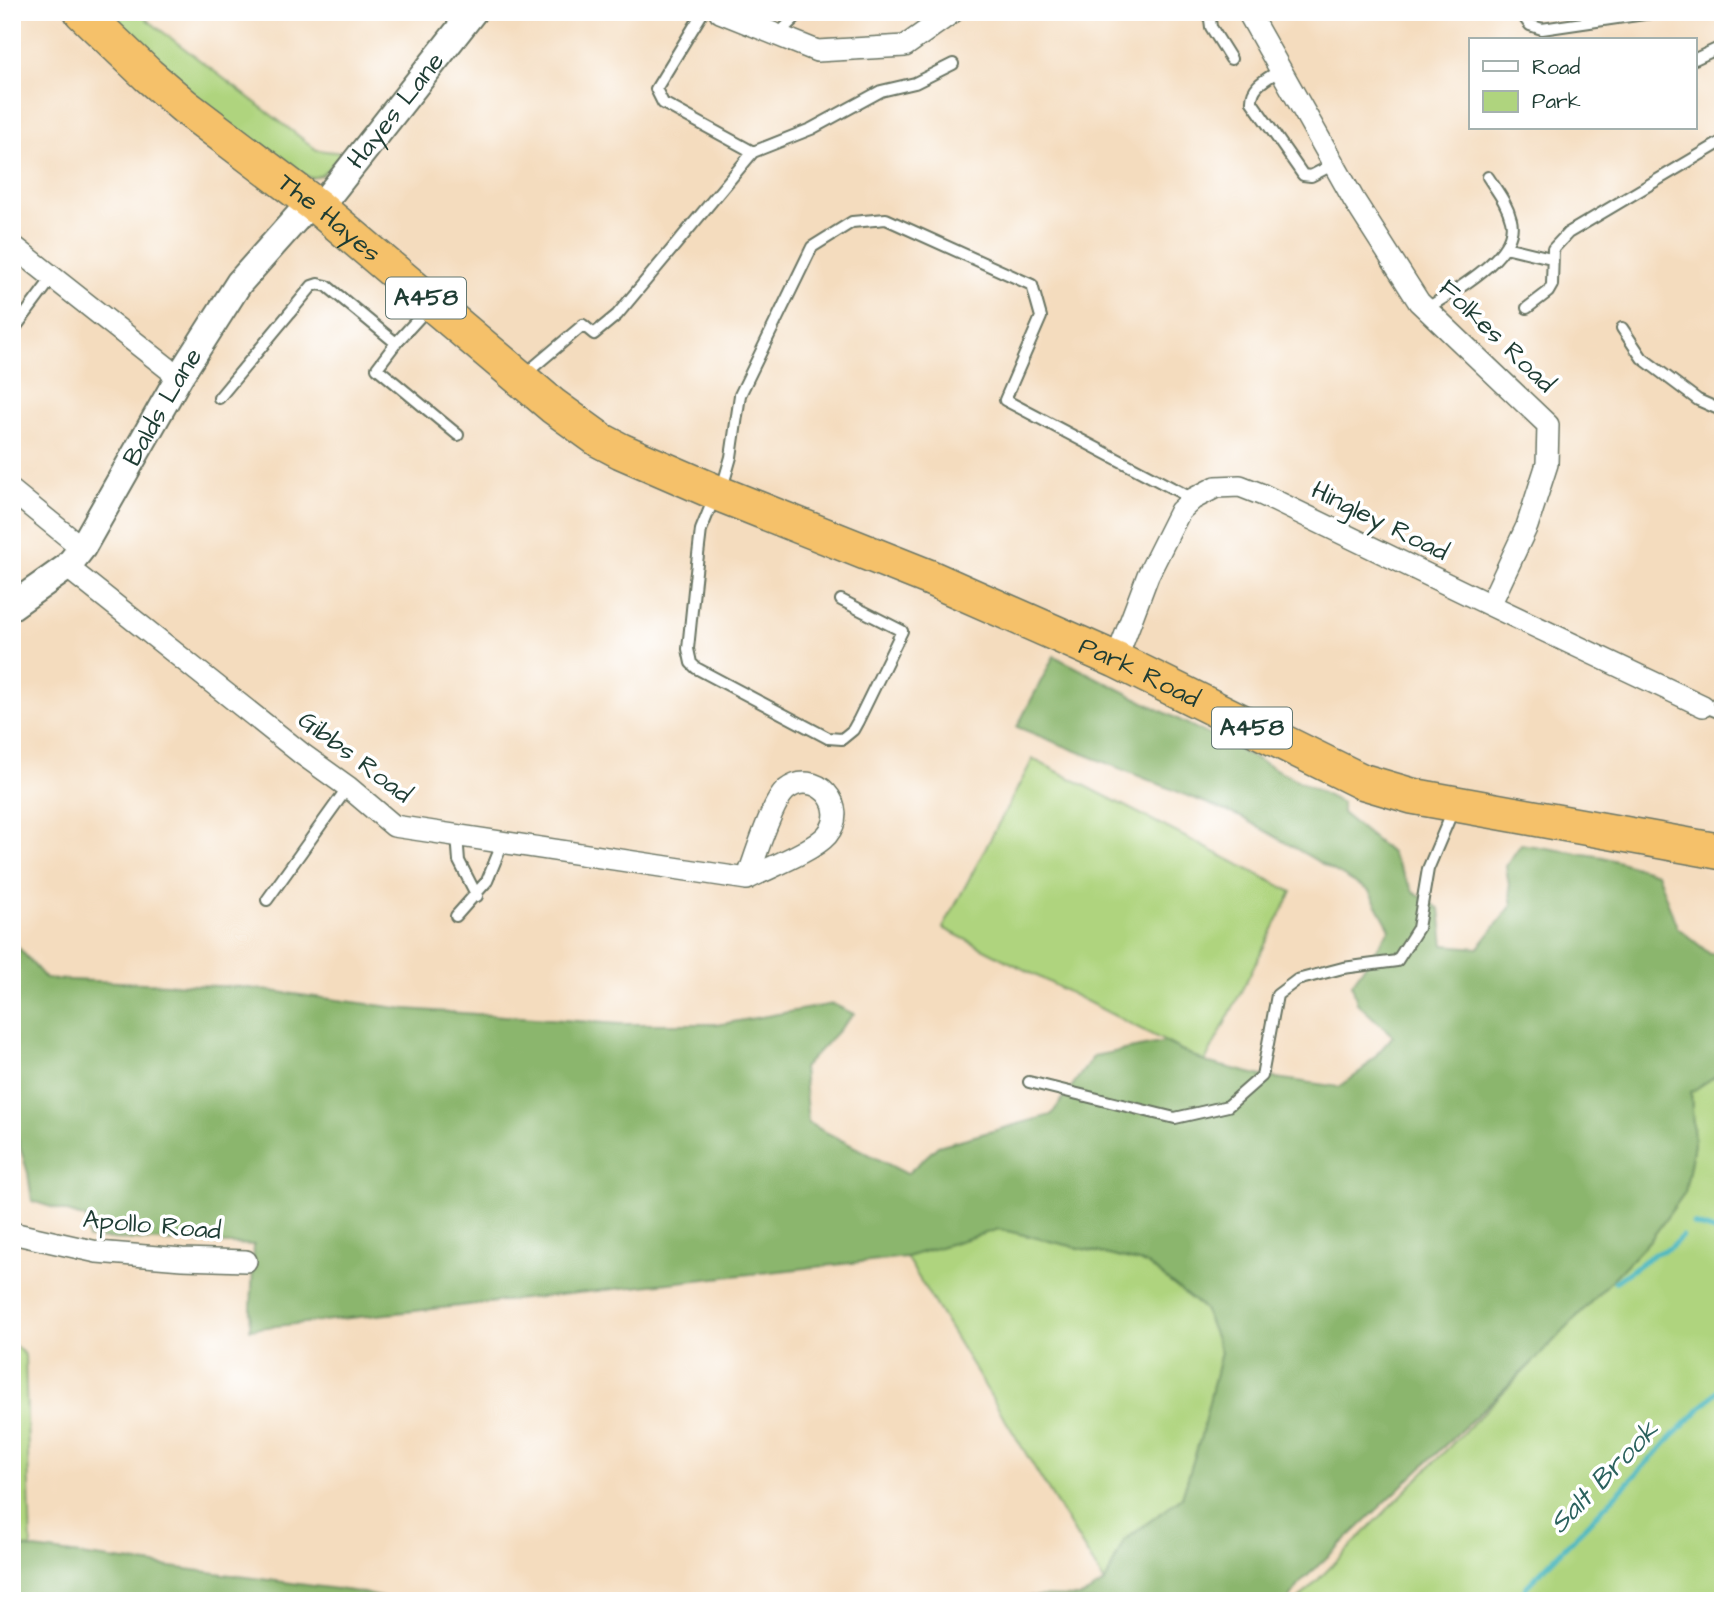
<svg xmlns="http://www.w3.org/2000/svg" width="1735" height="1613" font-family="'Architects Daughter',sans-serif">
<rect width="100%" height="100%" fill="#fff"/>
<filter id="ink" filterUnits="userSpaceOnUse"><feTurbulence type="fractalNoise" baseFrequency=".0143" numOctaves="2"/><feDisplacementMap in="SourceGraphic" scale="14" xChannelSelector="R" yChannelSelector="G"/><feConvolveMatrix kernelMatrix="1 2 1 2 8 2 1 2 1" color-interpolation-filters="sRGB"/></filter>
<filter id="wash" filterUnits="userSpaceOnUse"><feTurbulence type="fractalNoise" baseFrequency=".00686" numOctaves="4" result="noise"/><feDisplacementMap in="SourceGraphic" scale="28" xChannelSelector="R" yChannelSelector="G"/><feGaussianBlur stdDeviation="1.57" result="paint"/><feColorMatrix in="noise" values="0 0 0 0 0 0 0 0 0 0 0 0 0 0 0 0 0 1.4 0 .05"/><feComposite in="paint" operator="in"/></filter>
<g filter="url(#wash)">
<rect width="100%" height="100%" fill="#f4dcbe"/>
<!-- green -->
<path fill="#afd47e" stroke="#678859" stroke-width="2" d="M 104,12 L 144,12 L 146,19 L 317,150 L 343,153 L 322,175 L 311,178 L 290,169 L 199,101 Z
M 1033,759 L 1292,892 L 1205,1062 L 943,928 Z
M 1723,1071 L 1723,1601 L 1297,1601 L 1539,1356 L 1651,1239 L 1685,1192 L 1694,1144 L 1691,1092 Z
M 999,1229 L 1147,1264 L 1204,1309 L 1221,1352 L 1201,1436 L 1182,1497 L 1124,1541 L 1105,1583 L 906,1257 Z
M 12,1343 L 25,1355 L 31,1548 L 12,1546 Z"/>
<!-- forest -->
<path fill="#8bb66d" stroke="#557a50" stroke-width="2" d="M 1054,656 L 1342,803 L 1342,813 L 1391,853 L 1413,891 L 1440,909 L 1444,945 L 1478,948 L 1512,905 L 1506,866 L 1521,844 L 1603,857 L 1657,873 L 1677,927 L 1710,954 L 1723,954 L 1723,1071 L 1691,1092 L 1694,1144 L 1685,1192 L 1651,1239 L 1539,1356 L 1302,1581 L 1288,1601 L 1018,1601 L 1025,1596 L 1080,1597 L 1105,1583 L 1124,1541 L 1182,1497 L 1201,1436 L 1221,1352 L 1204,1309 L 1147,1264 L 999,1229 L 906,1257 L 250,1329 L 254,1245 L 88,1238 L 86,1218 L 32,1201 L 28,1173 L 12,1121 L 12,940 L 46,979 L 241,987 L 405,1009 L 620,1024 L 722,1024 L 833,1004 L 854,1014 L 803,1068 L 808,1123 L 907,1174 L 938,1146 L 1051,1115 L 1094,1056 L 1165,1042 L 1205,1062 L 1262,1076 L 1339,1087 L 1362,1071 L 1393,1036 L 1357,1003 L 1352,984 L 1390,929 L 1369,891 L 1243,818 L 1017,727 Z
M 12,1546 L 359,1592 L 396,1601 L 12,1601 Z"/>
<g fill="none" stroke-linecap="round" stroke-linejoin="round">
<!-- stream -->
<path stroke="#48b7c0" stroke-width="5" d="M 1693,1224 L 1718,1232
M 1615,1282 L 1654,1254 L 1670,1248 L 1682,1236
M 1520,1601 L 1526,1587 L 1723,1385"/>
</g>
</g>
<g filter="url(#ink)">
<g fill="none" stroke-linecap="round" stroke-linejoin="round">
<!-- service casing -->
<g stroke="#6a7564" stroke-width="14">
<path id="service" d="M 703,12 L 656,89 L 663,103 L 753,152
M 1209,12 L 1211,27 L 1231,59
M 1520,12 L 1530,25 L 1542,29 L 1658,12
M 777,35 L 801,12
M 1695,59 L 1723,46
M 1280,70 C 1267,79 1251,85 1252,102 L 1303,175 L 1311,176 L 1334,164
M 1505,247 L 1551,258
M 428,308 L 396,343 L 377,368 L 458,435
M 1527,308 L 1548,292 L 1552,285 L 1553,249 L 1568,233 L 1723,141
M 1426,309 C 1452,292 1520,256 1511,220 C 1507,203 1497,191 1488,177
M 1622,328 L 1642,358 L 1698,400 L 1723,411
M 12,332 L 53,277
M 524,375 L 583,325 L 594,334 L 617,315 L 753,152 L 811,129 L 881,91 L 915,83 L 953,64
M 219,398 L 312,286 L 318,284 L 327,286 L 396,343
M 722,488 L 731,457 L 740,395 L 812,247 L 852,222 L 886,219 L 1032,285 L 1041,317 L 1005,400 L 1193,499
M 714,498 L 701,530 L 695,580 L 688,649 L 691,663 L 696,668 L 828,738 L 842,739 L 853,730 L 858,721 L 902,631 L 841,600
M 1703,706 L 1723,714
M 457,835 L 459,861 L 477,896
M 267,900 L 348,787
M 456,916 L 487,881 L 503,842
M 1029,1082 L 1175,1118 L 1228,1106 L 1262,1076 L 1277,995 L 1297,980 L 1343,968 L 1397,961 L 1418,928 L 1428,869 L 1453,810"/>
</g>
<!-- minor casing -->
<g stroke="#6a7564" stroke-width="24">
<path id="minor" d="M 720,12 L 817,51 L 905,46 L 953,12
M 1248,12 L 1354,200 L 1419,302 L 1548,425 L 1547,464 L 1527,526 L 1490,605
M 12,245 L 179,377
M 12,491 L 82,548
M 67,567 L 302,754 L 348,787 L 394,826 L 747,879 C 755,859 771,803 786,790 C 815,767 851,806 827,835 C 813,851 768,868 747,879
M 1116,660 L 1148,575 L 1180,511 L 1193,499 L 1216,487 L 1240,486 L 1263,495 L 1490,605 L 1703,706
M 12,1233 L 97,1252 L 182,1259 L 246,1261"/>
</g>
<!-- tertiary casing -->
<g stroke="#6a7564" stroke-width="30">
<g id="tertiary">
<path id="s1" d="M 319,208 L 473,12"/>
<path id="s2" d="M 12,606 L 67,567 L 82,548 L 179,377 L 239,283 L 311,202"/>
</g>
</g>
<!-- trunk casing -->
<g stroke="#6a7564" stroke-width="38">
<g id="trunk">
<path id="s3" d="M 82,12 L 148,75 L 184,106 L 319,208 L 553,406 L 600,440 L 621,451 L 720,494 L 928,577 L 1116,660 L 1361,781 L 1412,796 L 1723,852"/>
</g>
</g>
<!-- service -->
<use href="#service" stroke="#fff" stroke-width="10"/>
<!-- minor -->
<use href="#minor" stroke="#fff" stroke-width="21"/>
<!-- tertiary -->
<use href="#tertiary" stroke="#fff" stroke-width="26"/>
<!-- trunk -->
<use href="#trunk" stroke="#f5c16b" stroke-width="35"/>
</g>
</g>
<g text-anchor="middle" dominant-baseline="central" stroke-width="7" stroke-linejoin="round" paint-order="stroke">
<!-- shield labels -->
<g fill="#fff" stroke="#627771" stroke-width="2">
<rect x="386" y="277.5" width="80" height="41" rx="5"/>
<rect x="1212" y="707.5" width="80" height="41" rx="5"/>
</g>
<g font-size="24" font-weight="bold" fill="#1f3d34">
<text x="426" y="298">A458</text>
<text x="1252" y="728">A458</text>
</g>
<!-- street labels -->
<g font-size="26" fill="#1f3d34" stroke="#fff">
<text stroke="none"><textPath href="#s1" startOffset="124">Hayes Lane</textPath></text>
<text stroke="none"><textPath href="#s3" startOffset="322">The Hayes</textPath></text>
<text transform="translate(1497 336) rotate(44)">Folkes Road</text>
<text stroke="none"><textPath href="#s2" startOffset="254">Balds Lane</textPath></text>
<text transform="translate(1380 521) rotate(26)">Hingley Road</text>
<text stroke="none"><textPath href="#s3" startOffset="1260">Park Road</textPath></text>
<text transform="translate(355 757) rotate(37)">Gibbs Road</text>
<text transform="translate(152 1225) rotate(5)">Apollo Road</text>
</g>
<!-- water labels -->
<g font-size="28" font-style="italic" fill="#2b625e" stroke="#fff">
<text transform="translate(1604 1477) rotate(-46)">Salt Brook</text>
</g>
</g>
<!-- margin -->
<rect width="1735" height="1613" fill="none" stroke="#fff" stroke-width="42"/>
<!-- legend -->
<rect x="1469" y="38" width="228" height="91" fill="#ffffff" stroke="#a5b1ae" stroke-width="2"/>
<rect x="1483" y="61" width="35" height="10" fill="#ffffff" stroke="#a5b1ae" stroke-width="2"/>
<text x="1532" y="74" font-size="21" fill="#1f3d34">Road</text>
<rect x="1483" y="91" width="35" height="21" fill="#afd47e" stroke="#a5b1ae" stroke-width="2"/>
<text x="1532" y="108" font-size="21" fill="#1f3d34">Park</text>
</svg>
